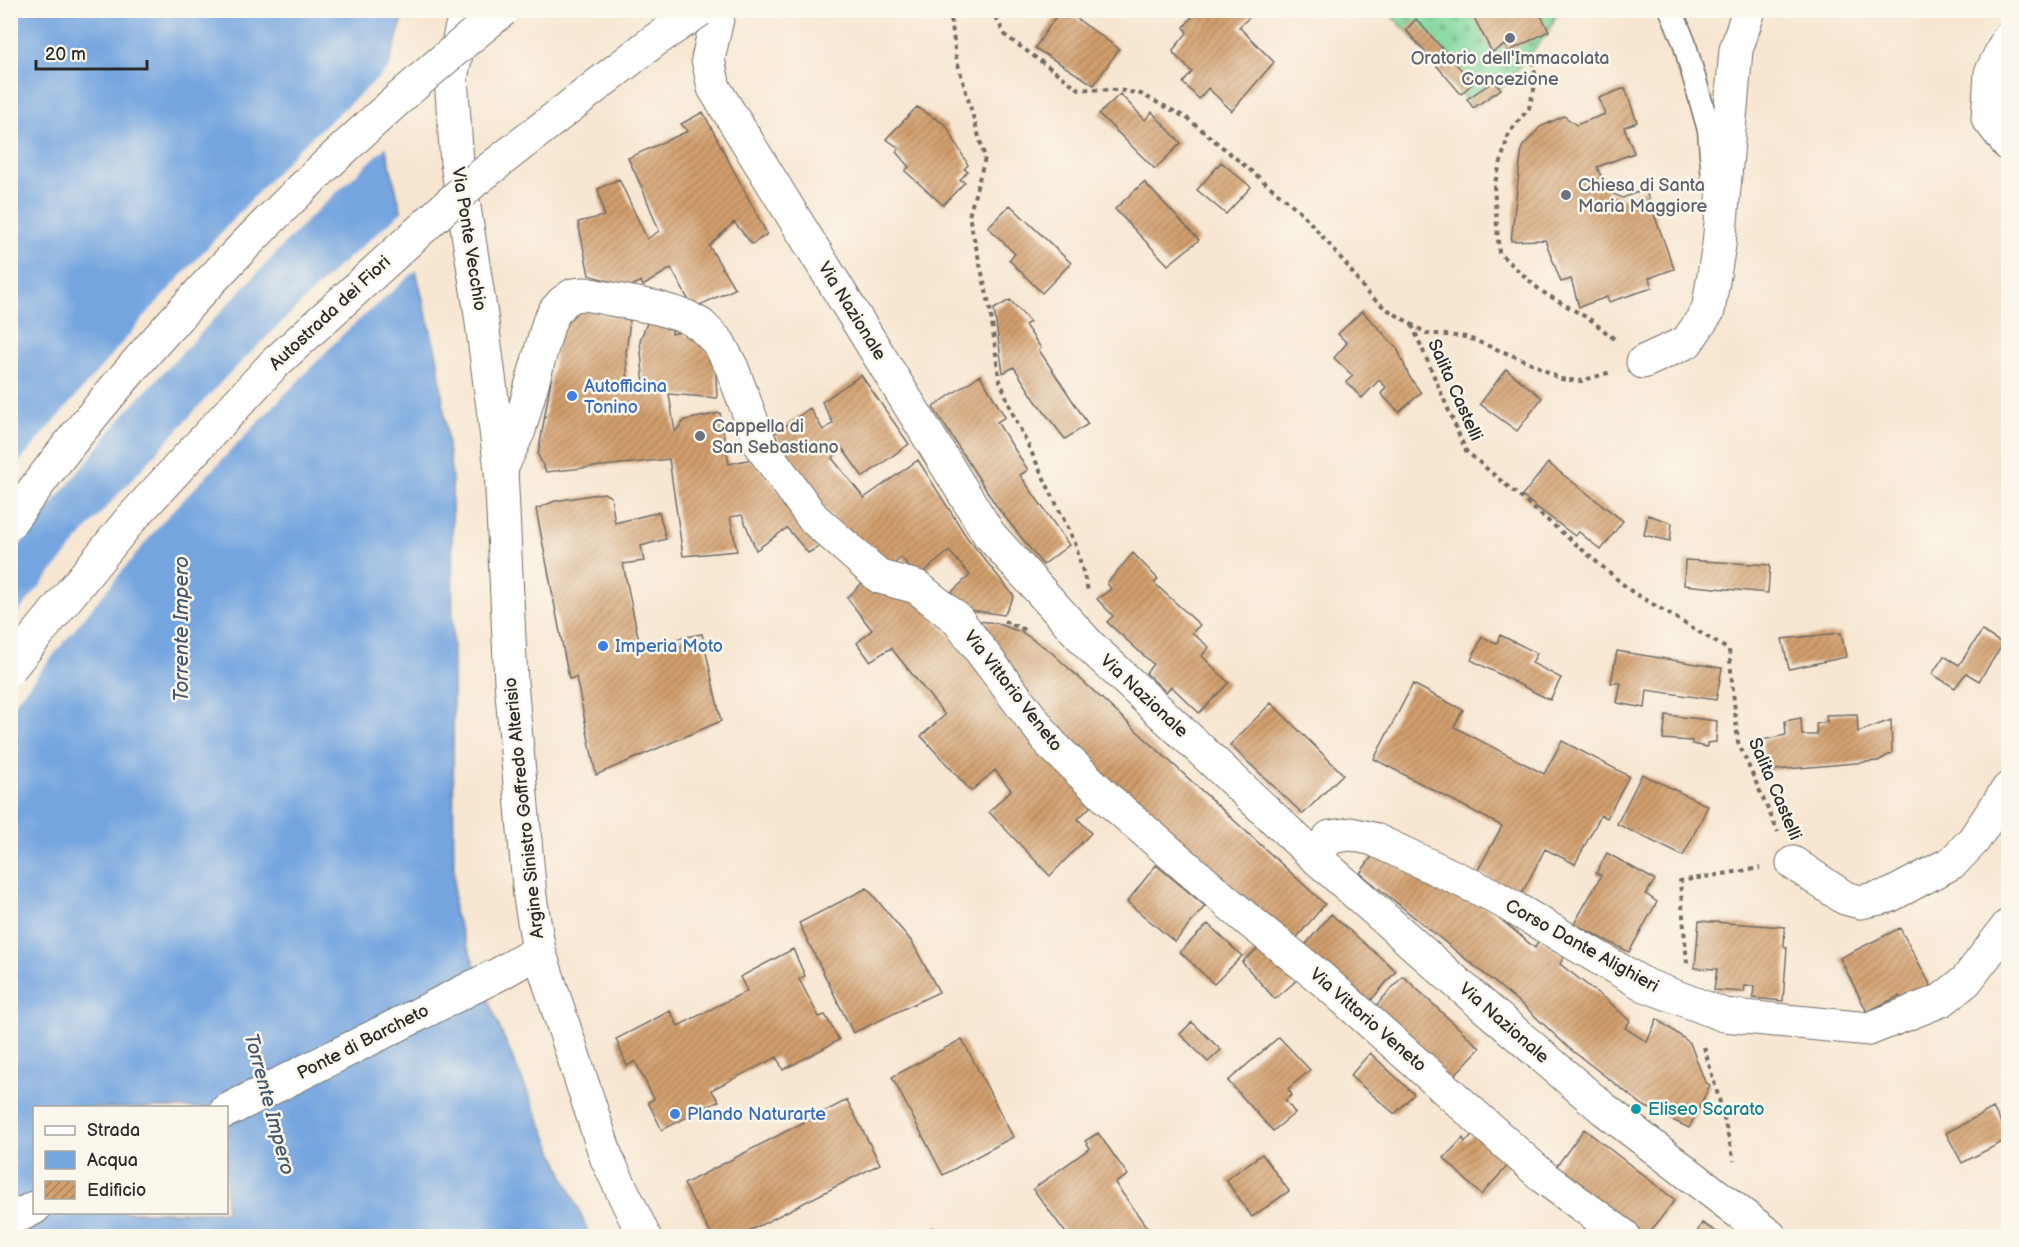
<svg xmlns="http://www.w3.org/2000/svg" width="2019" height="1247" font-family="'Balsamiq Sans',sans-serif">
<defs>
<pattern id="cemetery-stones" width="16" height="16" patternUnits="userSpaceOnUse" patternTransform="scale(1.5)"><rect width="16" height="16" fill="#7cd59a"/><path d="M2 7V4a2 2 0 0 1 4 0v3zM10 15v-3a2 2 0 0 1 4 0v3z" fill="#6bb785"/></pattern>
<pattern id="building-hatch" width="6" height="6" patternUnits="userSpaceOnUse" patternTransform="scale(1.5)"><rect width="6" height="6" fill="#d29f6d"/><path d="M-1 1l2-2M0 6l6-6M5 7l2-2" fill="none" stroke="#ab825a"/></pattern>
</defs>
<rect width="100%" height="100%" fill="#fbf7ec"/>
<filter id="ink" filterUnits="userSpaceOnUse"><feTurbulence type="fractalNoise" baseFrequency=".0167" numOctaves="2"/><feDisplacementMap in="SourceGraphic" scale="12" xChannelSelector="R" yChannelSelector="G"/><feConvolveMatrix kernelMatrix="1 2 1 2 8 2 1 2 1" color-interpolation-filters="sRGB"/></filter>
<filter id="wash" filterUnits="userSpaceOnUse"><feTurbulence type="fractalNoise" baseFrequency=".008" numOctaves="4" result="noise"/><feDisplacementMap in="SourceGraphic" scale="24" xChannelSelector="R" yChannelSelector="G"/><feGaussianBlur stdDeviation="1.35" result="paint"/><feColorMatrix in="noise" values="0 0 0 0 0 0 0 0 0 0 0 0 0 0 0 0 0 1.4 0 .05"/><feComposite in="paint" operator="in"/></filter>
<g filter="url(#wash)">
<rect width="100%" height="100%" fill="#f7e6d1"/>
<!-- cemetery -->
<path fill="url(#cemetery-stones)" stroke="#548062" stroke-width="1.5" d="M 1386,11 L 1558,11 L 1549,31 L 1501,89 L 1473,108 L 1406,30 Z"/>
<!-- water -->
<path fill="#74a5df" stroke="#506885" stroke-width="1.5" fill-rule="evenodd" d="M 10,11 L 405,11 L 376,108 L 438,361 L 452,479 L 454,912 L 500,1029 L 590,1236 L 26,1236 L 10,1188 ZM 34,1108 L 226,1108 L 226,1212 L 34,1212 Z"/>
<!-- pier -->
<path fill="#f7e6d1" d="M 391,67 L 379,108 L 388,145 L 310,217 L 127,411 L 11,556 L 11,472 L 152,308 L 296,151 Z
M 404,210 L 418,269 L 345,332 L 162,522 L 11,707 L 11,621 L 95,520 L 224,379 L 336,269 Z"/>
<g id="blocks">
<!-- building -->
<path fill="url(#building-hatch)" d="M 1197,10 L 1256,11 L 1239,27 L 1274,62 L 1232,111 L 1208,88 L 1199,99 L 1183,83 L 1192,72 L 1174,54 L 1173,50 L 1187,33 L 1184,27 Z
M 1470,10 L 1538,10 L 1549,31 L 1508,52 L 1505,45 L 1492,52 Z
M 1058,13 L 1066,18 L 1069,13 L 1119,49 L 1094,85 L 1035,48 Z
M 1416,19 L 1473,83 L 1461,94 L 1406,30 Z
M 1494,81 L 1501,89 L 1473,108 L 1467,99 Z
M 1625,88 L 1637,122 L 1624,127 L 1634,153 L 1597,167 L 1608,192 L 1623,198 L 1645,189 L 1674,269 L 1649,278 L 1652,288 L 1609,302 L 1607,297 L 1579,307 L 1571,279 L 1561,282 L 1545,240 L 1511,241 L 1522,147 L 1540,127 L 1564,116 L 1576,125 L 1605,114 L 1599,98 Z
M 1120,94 L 1145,120 L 1152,112 L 1181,143 L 1155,169 L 1099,114 Z
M 917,107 L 946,125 L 968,165 L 964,169 L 968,171 L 960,180 L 965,182 L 943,205 L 905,171 L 909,167 L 896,152 L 899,148 L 886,139 Z
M 703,112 L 767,234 L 752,244 L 734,222 L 709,246 L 735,289 L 693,308 L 671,268 L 643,286 L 641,281 L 624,290 L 622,285 L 589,275 L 578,222 L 604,216 L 598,189 L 619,179 L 647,239 L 659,231 L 643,190 L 628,158 L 688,131 L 681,124 Z
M 1221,162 L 1251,187 L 1226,214 L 1197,190 Z
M 1144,182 L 1199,240 L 1168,265 L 1115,209 Z
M 1010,205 L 1071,263 L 1042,293 L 1009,260 L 1015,254 L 988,227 Z
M 1010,300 L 1030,322 L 1025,325 L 1041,348 L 1039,350 L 1088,424 L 1065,439 L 1035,400 L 1014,367 L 1003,373 L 994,309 Z
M 581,309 L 630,320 L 626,353 L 628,384 L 644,387 L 640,340 L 648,321 L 672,327 L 672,334 L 684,331 L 687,337 L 694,331 L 715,358 L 717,398 L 669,394 L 675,432 L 685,420 L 720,413 L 729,464 L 751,459 L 824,544 L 808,553 L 787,528 L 756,550 L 742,515 L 730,517 L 737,551 L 683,556 L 669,459 L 546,472 L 538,455 L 560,328 Z
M 1362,311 L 1397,348 L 1409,376 L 1421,393 L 1399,412 L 1381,394 L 1386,387 L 1379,380 L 1362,398 L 1346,382 L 1353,376 L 1334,358 L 1347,343 L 1338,334 Z
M 1506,369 L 1542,398 L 1517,431 L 1480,404 Z
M 861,375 L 909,444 L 863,477 L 842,448 L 832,458 L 864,498 L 918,460 L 966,536 L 1014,596 L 1004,615 L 950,607 L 941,602 L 970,575 L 949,551 L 918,577 L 901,557 L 885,573 L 777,459 L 787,452 L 774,434 L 810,408 L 823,430 L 833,423 L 822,402 Z
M 980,375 L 1005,417 L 997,422 L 1028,470 L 1020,475 L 1069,545 L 1043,565 L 997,507 L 933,407 Z
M 1548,463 L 1623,521 L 1601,550 L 1579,532 L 1575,536 L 1522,496 Z
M 604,493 L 611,497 L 615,523 L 659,512 L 666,539 L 641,546 L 644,561 L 623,564 L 640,646 L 702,634 L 721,721 L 596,775 L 576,677 L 569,679 L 536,509 L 555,501 Z
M 1648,515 L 1672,523 L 1670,541 L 1644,535 Z
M 1133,553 L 1158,579 L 1154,583 L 1200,625 L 1192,633 L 1209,647 L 1202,656 L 1229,683 L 1199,713 L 1171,686 L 1166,692 L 1146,673 L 1153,664 L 1107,622 L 1113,616 L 1097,599 L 1111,589 L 1107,583 Z
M 1685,560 L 1770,565 L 1768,593 L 1684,585 Z
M 869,576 L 885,596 L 894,585 L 910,592 L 1098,799 L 1078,819 L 1091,833 L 1050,876 L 989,812 L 1011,790 L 995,770 L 971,791 L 921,736 L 945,715 L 891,648 L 870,661 L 857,643 L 872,630 L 847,598 Z
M 970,620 L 996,623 L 1023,633 L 1050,651 L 1325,904 L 1293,942 L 1052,734 Z
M 1982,631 L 2003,644 L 1979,681 L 1966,673 L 1955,688 L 1932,674 L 1944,656 L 1959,665 Z
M 1841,633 L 1846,657 L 1789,669 L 1782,639 Z
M 1500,635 L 1537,653 L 1532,663 L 1561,678 L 1550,700 L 1471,660 L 1482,637 L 1497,643 Z
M 1617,651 L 1722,668 L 1716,700 L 1647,690 L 1645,708 L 1617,703 L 1621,683 L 1611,683 Z
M 1413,684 L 1463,710 L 1454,727 L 1544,774 L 1562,741 L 1629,776 L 1607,818 L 1601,815 L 1575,864 L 1545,849 L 1521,895 L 1477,872 L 1502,826 L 1374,759 Z
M 1271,703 L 1343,774 L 1303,814 L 1230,745 Z
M 1857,714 L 1858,732 L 1891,720 L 1892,753 L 1878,761 L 1765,771 L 1762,740 L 1786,735 L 1785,721 L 1801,718 L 1802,735 L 1817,735 L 1816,724 L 1827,722 L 1826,715 Z
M 1666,715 L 1717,721 L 1716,742 L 1707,743 L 1707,747 L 1692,744 L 1692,741 L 1663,739 Z
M 1642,774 L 1708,806 L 1683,856 L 1617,824 Z
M 1607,853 L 1655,880 L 1646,894 L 1657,902 L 1629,952 L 1574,924 L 1601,876 L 1596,873 Z
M 1373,855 L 1487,908 L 1535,948 L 1540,938 L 1564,957 L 1560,964 L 1608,1001 L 1630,1021 L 1625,1028 L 1647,1042 L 1657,1019 L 1690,1043 L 1705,1082 L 1710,1085 L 1689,1128 L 1644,1106 L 1570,1049 L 1525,1007 L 1360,873 Z
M 1156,865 L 1205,906 L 1175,942 L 1127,902 Z
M 867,888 L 912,942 L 939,992 L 853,1033 L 799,923 Z
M 1331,914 L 1396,971 L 1367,1005 L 1301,950 Z
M 1699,921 L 1785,927 L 1784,946 L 1787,948 L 1783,1001 L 1753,998 L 1754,986 L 1745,986 L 1744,992 L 1714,990 L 1717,969 L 1695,968 Z
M 1208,924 L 1242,956 L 1214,984 L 1180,952 Z
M 1900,928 L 1932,988 L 1904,1002 L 1899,996 L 1867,1012 L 1840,958 Z
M 1264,943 L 1297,980 L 1275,999 L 1242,962 Z
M 793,949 L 805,976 L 799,979 L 819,1017 L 825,1015 L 839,1040 L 783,1070 L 777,1057 L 711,1090 L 719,1101 L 662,1130 L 648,1102 L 654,1099 L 635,1061 L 627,1066 L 616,1039 L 670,1011 L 678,1026 L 747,991 L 740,977 Z
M 1403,976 L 1480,1048 L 1448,1082 L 1371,1011 Z
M 1192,1022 L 1221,1050 L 1208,1062 L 1180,1034 Z
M 1279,1037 L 1310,1070 L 1288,1089 L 1292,1095 L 1285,1100 L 1295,1113 L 1273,1131 L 1228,1081 Z
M 962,1039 L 1013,1137 L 943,1175 L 892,1077 Z
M 1370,1053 L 1414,1094 L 1395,1114 L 1350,1076 Z
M 847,1100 L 880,1164 L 739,1236 L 712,1236 L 684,1184 Z
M 1993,1108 L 2008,1135 L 2008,1139 L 1962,1163 L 1946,1133 Z
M 1479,1128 L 1513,1160 L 1481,1195 L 1444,1158 L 1463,1138 L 1465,1142 Z
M 1584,1129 L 1675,1200 L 1647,1236 L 1640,1236 L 1553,1171 Z
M 1098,1133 L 1128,1175 L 1115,1183 L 1153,1236 L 1068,1236 L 1033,1189 L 1090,1148 L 1085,1141 Z
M 1262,1154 L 1289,1191 L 1252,1217 L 1226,1180 Z
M 1702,1223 L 1710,1228 L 1722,1236 L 1695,1236 Z
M 933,1227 L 937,1236 L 912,1236 Z"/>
</g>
</g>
<g filter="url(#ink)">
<use href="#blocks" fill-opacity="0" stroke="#726c65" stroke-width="1.5"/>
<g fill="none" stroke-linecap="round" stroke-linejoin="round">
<!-- lane casing -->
<g stroke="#726c65" stroke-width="25">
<path id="lane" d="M 1671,10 L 1684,42 L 1709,130 L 1713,180"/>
</g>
<!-- street casing -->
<g stroke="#726c65" stroke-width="35">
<path id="street" d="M 1643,362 L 1687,342 L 1708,311 L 1719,245 L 1736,50 L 1749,10
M 501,469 L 519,430 L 549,322 L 555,311 L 563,302 L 573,295 L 585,294 L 658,308 L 687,317 L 701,325 L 719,343 L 732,368 L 761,446 L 813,518 L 880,577 L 917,587 L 957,619 L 1051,744 L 1109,800 L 1247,919 L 1322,979 L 1546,1179 L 1624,1236
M 1793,863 L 1845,898 L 1860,902 L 1889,896 L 1953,862 L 1973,841 L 2008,789"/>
</g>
<!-- secondary casing -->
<g stroke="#726c65" stroke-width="35">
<path id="secondary" d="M 469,10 L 461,30 L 451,78 L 457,163 L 481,315 L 501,469 L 511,682 L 530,897 L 539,951 L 607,1159 L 644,1236
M 2008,39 L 1991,73 L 1988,118 L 2008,144
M 1314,856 L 1330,837 L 1351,834 L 1373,839 L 1490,894 L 1645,985 L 1724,1015 L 1869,1029 L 1942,1000 L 1966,981 L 2008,926
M 226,1111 L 499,974 L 539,951
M 10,1220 L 34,1208"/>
</g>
<!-- primary casing -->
<g stroke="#726c65" stroke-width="35">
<path id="primary" d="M 719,10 L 708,59 L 714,88 L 989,534 L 1089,645 L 1314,856 L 1464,989 L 1604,1109 L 1770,1236"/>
</g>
<!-- path -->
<path stroke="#726c65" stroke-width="4" stroke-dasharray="4.5 4.5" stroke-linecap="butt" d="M 950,10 L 956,57 L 985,158 L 969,216 L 990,308 L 999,378 L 1013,414 L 1075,543 L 1088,590
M 991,10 L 1006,36 L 1079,89 L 1118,90 L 1141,94 L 1187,118 L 1302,213 L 1346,264 L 1368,294 L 1385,308 L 1426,333 L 1466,337 L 1534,364 L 1560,379 L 1581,381 L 1611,372
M 1532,52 L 1536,82 L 1529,108 L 1509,133 L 1494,186 L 1499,253 L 1541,291 L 1591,320 L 1617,341
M 1412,325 L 1466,451 L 1631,591 L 1729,650 L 1738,742 L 1778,832
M 1004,621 L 1027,631
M 1687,963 L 1680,881 L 1760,868
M 1704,1047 L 1721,1106 L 1734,1161"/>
<!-- lane -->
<use href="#lane" stroke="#fff" stroke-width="22"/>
<!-- street -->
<use href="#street" stroke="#fff" stroke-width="33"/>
<!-- secondary -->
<use href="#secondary" stroke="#fff" stroke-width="33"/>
<!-- primary -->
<use href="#primary" stroke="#fff" stroke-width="33"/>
<!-- highway-bridge casing -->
<g stroke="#726c65" stroke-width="35" stroke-linecap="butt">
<path id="highway-bridge" d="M 10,522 C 150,330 319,160 503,10
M 10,668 L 130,520 L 274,364 L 473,182 L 654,41 L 700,10"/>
</g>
<!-- highway-bridge -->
<use href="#highway-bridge" stroke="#fff" stroke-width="33"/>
</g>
</g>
<!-- markers -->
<g fill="#6b7280" stroke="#fbf7ec" stroke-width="2">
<circle cx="1510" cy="38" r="6"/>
<circle cx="1566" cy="195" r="6"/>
<circle cx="700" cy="436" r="6"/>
</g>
<g fill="#3f7fe0" stroke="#fbf7ec" stroke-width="2">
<circle cx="572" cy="396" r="6"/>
<circle cx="603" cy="646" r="6"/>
<circle cx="675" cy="1114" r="6"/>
</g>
<circle fill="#0f9aa8" stroke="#fbf7ec" stroke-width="2" cx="1636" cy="1109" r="6"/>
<g text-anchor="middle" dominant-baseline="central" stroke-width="5" stroke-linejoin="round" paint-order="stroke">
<!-- worship labels -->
<g font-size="18" fill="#5b616d" stroke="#fbf7ec" text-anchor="start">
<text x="1510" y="58" text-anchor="middle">Oratorio dell'Immacolata<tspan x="1510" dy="21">Concezione</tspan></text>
<text x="1578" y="185">Chiesa di Santa<tspan x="1578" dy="21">Maria Maggiore</tspan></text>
<text x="712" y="426">Cappella di<tspan x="712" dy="21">San Sebastiano</tspan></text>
</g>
<!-- street labels -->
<g font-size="18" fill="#2b2b2b" stroke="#fbf7ec">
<text transform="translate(469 239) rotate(81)">Via Ponte Vecchio</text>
<text transform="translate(852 311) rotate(58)">Via Nazionale</text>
<text transform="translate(330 313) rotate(-43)">Autostrada dei Fiori</text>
<text transform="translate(1455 390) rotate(66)">Salita Castelli</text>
<text transform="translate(1013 691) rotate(52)">Via Vittorio Veneto</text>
<text transform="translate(1144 696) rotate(43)">Via Nazionale</text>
<text transform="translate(1775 789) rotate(67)">Salita Castelli</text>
<text transform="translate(524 808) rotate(-96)">Argine Sinistro Goffredo Alterisio</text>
<text transform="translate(1582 946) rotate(29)">Corso Dante Alighieri</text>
<text transform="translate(1368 1020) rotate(41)">Via Vittorio Veneto</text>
<text transform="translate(1504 1023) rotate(41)">Via Nazionale</text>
<text transform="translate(363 1042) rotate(-27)">Ponte di Barcheto</text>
</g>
<!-- shop labels -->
<g font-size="18" fill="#366cbe" stroke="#fbf7ec" text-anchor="start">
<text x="584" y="386">Autofficina<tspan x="584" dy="21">Tonino</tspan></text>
<text x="615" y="646">Imperia Moto</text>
<text x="687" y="1114">Plando Naturarte</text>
</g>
<!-- culture labels -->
<g font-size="18" fill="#0d838f" stroke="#fbf7ec" text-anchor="start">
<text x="1648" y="1109">Eliseo Scarato</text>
</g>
<!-- water labels -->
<g font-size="20" font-style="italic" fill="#45566a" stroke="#fbf7ec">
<text transform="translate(182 629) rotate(-90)">Torrente Impero</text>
<text transform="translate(269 1104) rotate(75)">Torrente Impero</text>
</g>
</g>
<!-- margin -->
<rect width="2019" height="1247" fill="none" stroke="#fbf7ec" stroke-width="36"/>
<!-- legend -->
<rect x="33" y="1106" width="195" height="108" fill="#fbf7ec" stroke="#a8a59f" stroke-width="1.5"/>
<rect x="45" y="1126" width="30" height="9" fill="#ffffff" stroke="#a8a59f" stroke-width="1.5"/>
<text x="87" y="1136" font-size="18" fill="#2b2b2b">Strada</text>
<rect x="45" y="1151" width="30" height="18" fill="#74a5df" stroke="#a8a59f" stroke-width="1.5"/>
<text x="87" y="1166" font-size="18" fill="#2b2b2b">Acqua</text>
<rect x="45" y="1181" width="30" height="18" fill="url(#building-hatch)" stroke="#a8a59f" stroke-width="1.5"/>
<text x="87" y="1196" font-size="18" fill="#2b2b2b">Edificio</text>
<!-- scale -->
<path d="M36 60v9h111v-9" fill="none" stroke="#2b2b2b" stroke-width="3"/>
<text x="45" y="60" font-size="18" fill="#2b2b2b" stroke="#fbf7ec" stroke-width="4.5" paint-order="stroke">20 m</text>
</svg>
